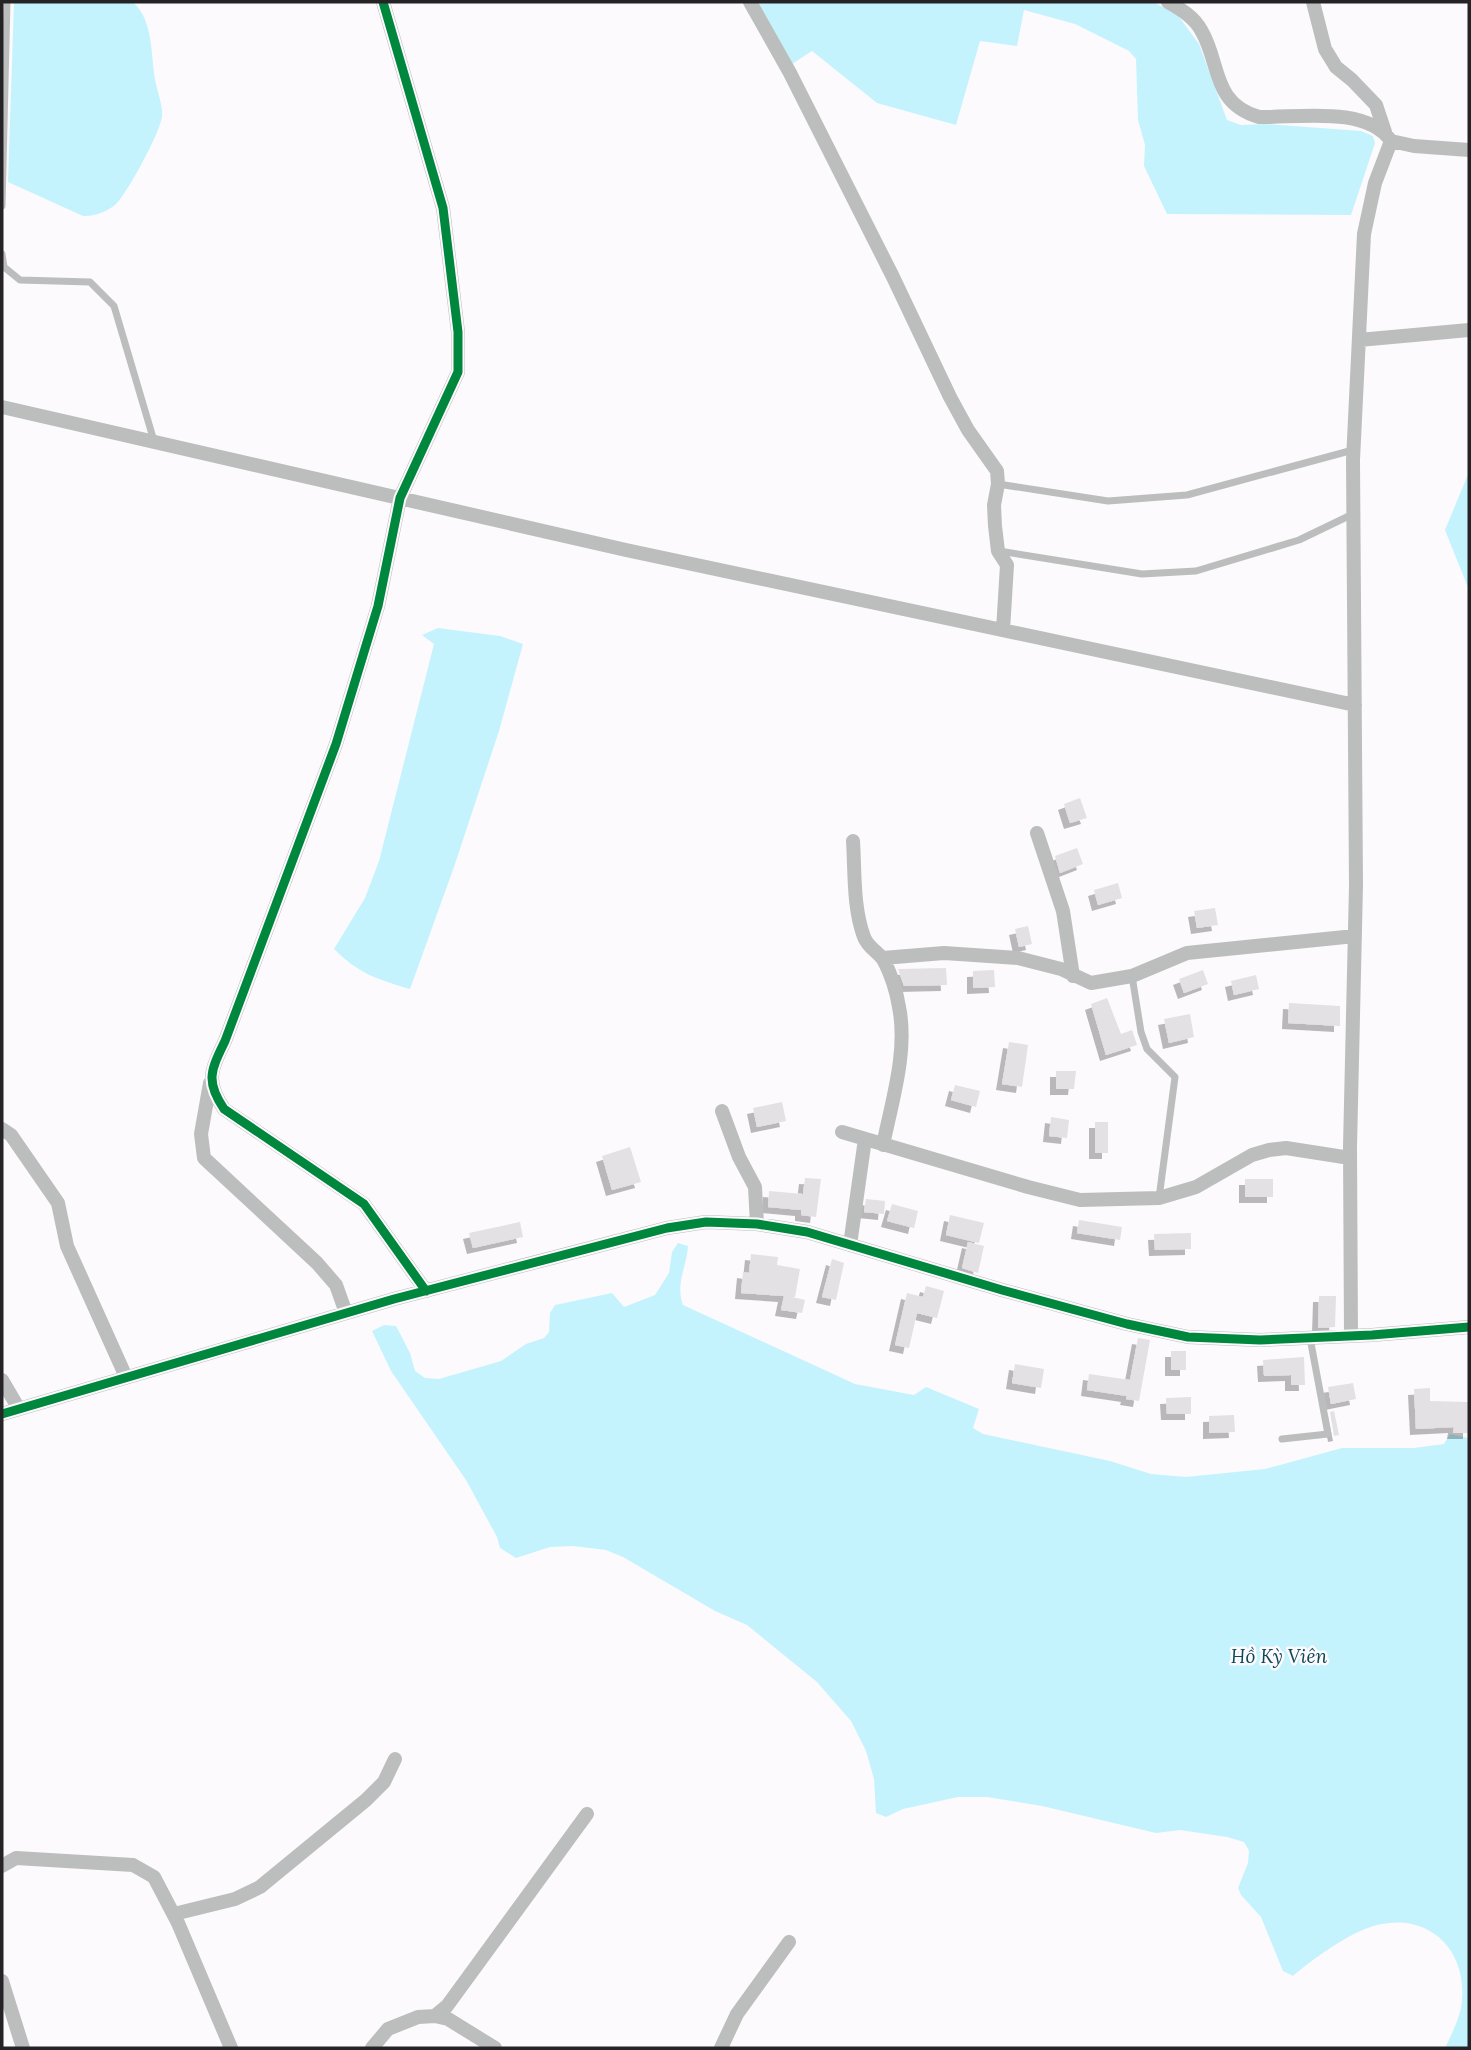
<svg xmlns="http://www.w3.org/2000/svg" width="1471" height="2050" font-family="Lora,serif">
<defs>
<filter id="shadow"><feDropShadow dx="-6" dy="6" stdDeviation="0" flood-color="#0004"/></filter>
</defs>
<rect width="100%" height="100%" fill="#fcfafd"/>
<!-- water -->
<path fill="#c4f3fe" d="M 14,2 L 133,2 C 155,22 150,58 156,84 C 158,94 163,106 162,116 C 161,131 128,192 117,203 C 109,211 94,217 83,216 L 8,182 Z
M 758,2 L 1153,2 L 1177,14 L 1199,44 L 1227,120 L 1241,125 L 1265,124 L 1361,131 L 1373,136 L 1375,143 L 1351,215 L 1167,214 L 1144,166 L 1145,145 L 1138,120 L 1136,59 L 1129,51 L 1075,24 L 1024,10 L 1017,46 L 980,41 L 956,125 L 877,103 L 812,51 L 792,64 Z
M 1469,472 L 1469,590 L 1445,530 Z
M 438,628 L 500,636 L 523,644 L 499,731 L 454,867 L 410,989 C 377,979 359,974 334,949 L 365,898 L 379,861 L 434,644 L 422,635 Z
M 678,1243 L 688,1246 C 687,1266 675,1284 683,1305 L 855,1384 L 914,1395 L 926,1387 L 979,1409 L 973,1428 L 983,1434 L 1110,1461 L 1151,1474 L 1186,1477 L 1265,1469 L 1342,1448 L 1414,1448 L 1444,1444 L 1450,1434 L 1469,1438 L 1469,2048 L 1445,2048 C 1451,2036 1458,2021 1461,2008 C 1471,1947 1423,1906 1365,1929 C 1344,1937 1310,1961 1293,1976 L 1283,1971 L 1261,1917 L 1241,1895 L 1238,1888 L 1248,1863 L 1249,1851 L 1244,1842 L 1227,1837 L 1180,1830 L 1156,1833 L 1042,1806 L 987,1797 L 958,1797 L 903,1809 L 886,1817 L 876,1813 L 874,1779 L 866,1751 L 851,1721 L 817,1682 L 747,1625 L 715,1611 L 623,1557 L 606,1550 L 573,1546 L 550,1547 L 516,1558 L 500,1548 L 497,1537 L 466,1480 L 391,1371 L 372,1331 L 384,1325 L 396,1326 L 410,1353 L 415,1371 L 425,1378 L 439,1379 L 501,1361 L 526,1344 L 544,1338 L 549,1332 L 550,1313 L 555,1305 L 612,1293 L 624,1307 L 655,1295 L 669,1273 L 672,1252 Z"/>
<!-- building -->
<path fill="#e4e1e4" filter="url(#shadow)" d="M 1080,798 L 1087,818 L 1070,823 L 1064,804 Z
M 1077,848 L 1083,864 L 1060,873 L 1055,856 Z
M 1118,883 L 1122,898 L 1098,905 L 1094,890 Z
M 1215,908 L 1218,925 L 1197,928 L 1194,911 Z
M 1028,926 L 1032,944 L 1019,947 L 1015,929 Z
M 946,968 L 947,985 L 904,986 L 898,969 Z
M 994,970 L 995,987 L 973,988 L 973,971 Z
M 1203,970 L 1208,984 L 1184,993 L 1179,979 Z
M 1256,975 L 1259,989 L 1234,995 L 1231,981 Z
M 1107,998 L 1121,1034 L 1132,1030 L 1137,1045 L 1106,1055 L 1091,1004 Z
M 1289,1003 L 1340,1006 L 1340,1026 L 1288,1023 Z
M 1190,1014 L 1194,1037 L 1169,1043 L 1164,1019 Z
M 1009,1042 L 1028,1045 L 1022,1087 L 1002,1084 Z
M 1056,1071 L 1076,1071 L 1074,1089 L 1056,1089 Z
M 955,1085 L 980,1091 L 976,1107 L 951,1100 Z
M 782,1102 L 786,1121 L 757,1127 L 753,1108 Z
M 1051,1117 L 1069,1120 L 1067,1138 L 1049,1136 Z
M 1095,1122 L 1108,1122 L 1108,1153 L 1095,1153 Z
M 630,1147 L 641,1182 L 612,1190 L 602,1156 Z
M 805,1178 L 821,1179 L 816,1217 L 801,1215 L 801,1210 L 768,1207 L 769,1191 L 803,1194 Z
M 1245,1179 L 1273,1179 L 1273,1197 L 1245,1197 Z
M 866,1199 L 885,1201 L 884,1214 L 864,1212 Z
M 892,1204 L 918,1211 L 914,1228 L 887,1221 Z
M 950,1215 L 984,1223 L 979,1243 L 946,1235 Z
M 1079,1220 L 1122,1227 L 1120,1240 L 1077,1233 Z
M 520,1222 L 523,1237 L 473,1248 L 469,1233 Z
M 1191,1233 L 1191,1249 L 1155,1250 L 1154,1234 Z
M 968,1242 L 984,1246 L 978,1273 L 962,1268 Z
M 751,1254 L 778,1257 L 777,1265 L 800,1269 L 795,1297 L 792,1297 L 805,1300 L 802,1313 L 781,1310 L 784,1296 L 741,1293 L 743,1272 L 749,1273 Z
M 832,1259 L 844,1263 L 836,1300 L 822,1297 Z
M 926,1286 L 944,1291 L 937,1318 L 917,1313 L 909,1348 L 895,1345 L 907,1293 L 923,1297 Z
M 1319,1296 L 1336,1296 L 1335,1327 L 1318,1328 Z
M 1138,1338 L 1150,1340 L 1139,1401 L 1126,1399 L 1127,1396 L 1087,1390 L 1089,1374 L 1130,1380 Z
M 1171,1351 L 1186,1351 L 1186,1370 L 1171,1370 Z
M 1304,1357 L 1305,1385 L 1291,1385 L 1291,1375 L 1264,1376 L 1263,1360 Z
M 1015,1364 L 1044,1369 L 1041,1388 L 1012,1383 Z
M 1353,1383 L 1356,1399 L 1331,1404 L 1328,1387 Z
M 1430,1388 L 1430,1401 L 1469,1402 L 1469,1433 L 1453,1433 L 1454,1427 L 1416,1429 L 1414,1389 Z
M 1191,1397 L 1191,1414 L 1167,1414 L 1166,1398 Z
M 1334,1411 L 1339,1435 L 1334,1436 L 1330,1412 Z
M 1234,1415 L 1235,1432 L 1209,1433 L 1209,1416 Z"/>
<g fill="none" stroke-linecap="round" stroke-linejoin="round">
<!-- service -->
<path stroke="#bcbebd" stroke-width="7" d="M 2,206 L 7,2
M 2,254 L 4,267 L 20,280 L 90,282 L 114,306 L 154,441
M 998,484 L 1108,501 L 1187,495 L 1353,450
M 999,551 L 1142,574 L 1196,571 L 1299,540 L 1353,514
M 1132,976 L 1141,1032 L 1147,1049 L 1175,1077 L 1159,1198
M 1282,1439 L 1328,1434 L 1310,1338"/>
<!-- minor -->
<path stroke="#bcbebd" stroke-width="14" d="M 383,2 L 443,208 L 458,332 L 458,372 L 400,498 L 378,606 L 336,744 L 225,1041 C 211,1070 205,1081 224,1109 L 364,1204 L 426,1291
M 750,2 L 790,73 L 893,277 L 950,397 L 968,430 L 997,471 L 998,484 L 994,505 L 995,526 L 998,551 L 1007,565 L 1003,630
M 1168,2 C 1181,9 1194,17 1201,30 C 1221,63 1211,103 1259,117 C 1297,118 1366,105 1391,141 L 1414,146 L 1469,150
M 1313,2 L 1325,49 L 1336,67 L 1352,80 L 1376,105 L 1385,132
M 1359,340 L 1469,330
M 2,407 L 626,550 L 1355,705
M 1037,833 L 1063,911 L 1073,976
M 853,841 C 855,872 853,908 864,937 C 868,948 879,952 884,961 C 891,974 897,993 899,1007 C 908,1051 892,1101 883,1145
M 883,958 L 944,953 L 1018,958 L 1061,969 L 1091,983 L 1132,976 L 1187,953 L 1355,936
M 210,1083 L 201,1134 L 204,1158 L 317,1263 L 336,1285 L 346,1313
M 722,1111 L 739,1157 L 755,1187 L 757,1224
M 2,1129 L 11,1135 L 58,1203 L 67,1246 L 126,1377
M 842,1132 L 1028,1187 L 1080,1200 L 1159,1198 L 1196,1187 L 1252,1155 L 1269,1150 L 1286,1148 L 1350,1158
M 850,1245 L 865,1139
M 1351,1336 L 1350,1147 L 1356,885 L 1353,460 L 1364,234 L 1375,183 L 1391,141
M 2,1380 L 19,1409
M 2,1414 L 394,1299 L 667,1228 L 706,1222 L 757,1224 L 807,1232 L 1002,1290 L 1127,1324 L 1188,1337 L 1260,1340 L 1372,1335 L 1469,1327
M 2,1866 L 16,1858 L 133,1865 L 154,1877 L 178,1923 L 231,2048
M 174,1914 L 235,1899 L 260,1887 L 366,1800 L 384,1782 L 395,1759
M 2,1981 L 23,2048
M 435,2016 L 447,2006 L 587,1814
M 372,2048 L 388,2029 L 418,2017 L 435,2016 L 448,2019 L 495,2048
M 721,2048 L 737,2014 L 789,1942"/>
<!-- cycleway casing -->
<g stroke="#fdf9fe" stroke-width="13">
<path id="cycleway" d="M 383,2 L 443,208 L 458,332 L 458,372 L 400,498 L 378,606 L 336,744 L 225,1041 C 211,1070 205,1081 224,1109 L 364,1204 L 426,1291
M 2,1414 L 394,1299 L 667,1228 L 706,1222 L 757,1224 L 807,1232 L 1002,1290 L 1127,1324 L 1188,1337 L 1260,1340 L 1372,1335 L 1469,1327"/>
</g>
<!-- cycleway -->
<use href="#cycleway" stroke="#00873e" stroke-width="9"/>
</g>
<g text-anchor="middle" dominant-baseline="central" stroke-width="5" stroke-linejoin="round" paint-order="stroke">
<!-- water labels -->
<g font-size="19" font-style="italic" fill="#0b4954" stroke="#fdf9fe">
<text x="1279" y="1656">Hồ Kỳ Viên</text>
</g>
</g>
<!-- border -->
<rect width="1471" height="2050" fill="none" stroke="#262327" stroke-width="7"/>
</svg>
